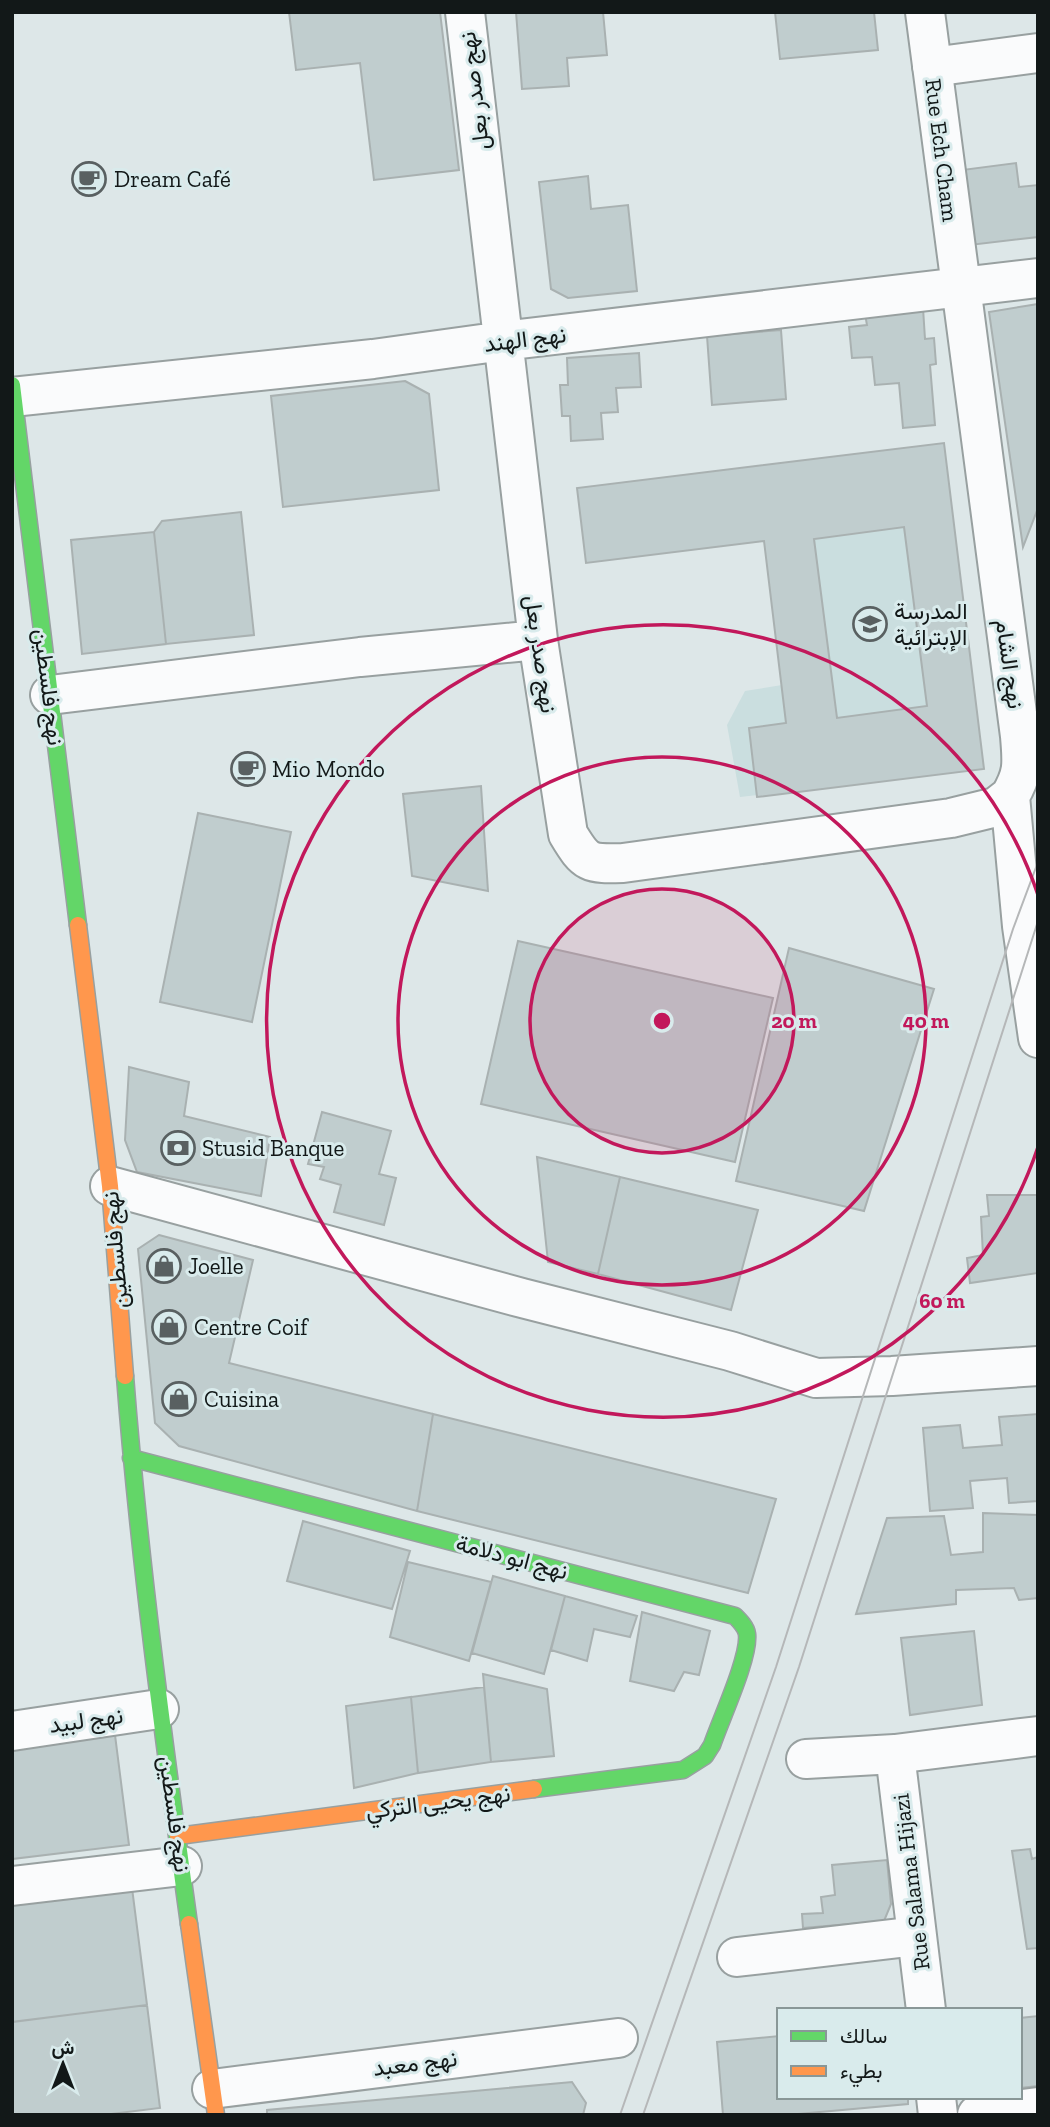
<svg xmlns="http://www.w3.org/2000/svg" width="1050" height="2127" font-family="'Zilla Slab',Vazirmatn,serif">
<rect width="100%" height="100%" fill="#dde7e8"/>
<!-- built -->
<path fill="#cadedf" d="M 944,443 L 984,769 L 740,797 L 727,725 L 745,691 L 782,685 L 764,541 L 586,563 L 577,488 Z"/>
<!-- building -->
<path fill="#c0cdce" stroke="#a9b1b1" stroke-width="2" fill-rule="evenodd" d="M 289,12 L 440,12 L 459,170 L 374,180 L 360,63 L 296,70 Z
M 516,12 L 603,12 L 607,55 L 567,58 L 569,86 L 522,89 Z
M 775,12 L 874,12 L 878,50 L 780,59 Z
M 1016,163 L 1019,187 L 1038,185 L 1038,237 L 970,245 L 962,170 Z
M 588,176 L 591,209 L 628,205 L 637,291 L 568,298 L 551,289 L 539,182 Z
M 1038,304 L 1038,508 L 1023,547 L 989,312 Z
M 923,308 L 925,339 L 934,338 L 936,364 L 930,365 L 935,425 L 903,428 L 899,383 L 875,385 L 872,357 L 852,358 L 849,327 L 867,325 L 865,314 Z
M 781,330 L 786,399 L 712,405 L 707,336 Z
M 639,353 L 641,387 L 616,388 L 618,412 L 601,413 L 603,439 L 571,441 L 570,416 L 562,416 L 560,385 L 568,385 L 567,358 Z
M 405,381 L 429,394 L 439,490 L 283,507 L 271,396 Z
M 944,443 L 984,769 L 757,797 L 749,728 L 786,723 L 764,541 L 586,563 L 577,488 ZM 904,527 L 927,706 L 837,718 L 814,539 Z
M 241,512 L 254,635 L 166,644 L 154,532 L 162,521 Z
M 154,532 L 166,644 L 82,654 L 71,540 Z
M 481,786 L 488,891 L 412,876 L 403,794 Z
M 198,813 L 291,832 L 252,1022 L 160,1002 Z
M 518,941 L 773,998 L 735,1162 L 481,1104 Z
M 789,948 L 934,989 L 864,1211 L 736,1181 Z
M 129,1067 L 189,1082 L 184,1116 L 270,1137 L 261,1196 L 137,1172 L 125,1140 Z
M 322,1112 L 391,1131 L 379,1174 L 396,1178 L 384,1225 L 334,1212 L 341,1185 L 320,1179 L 324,1167 L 308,1164 Z
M 537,1157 L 620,1177 L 598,1274 L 548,1262 Z
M 620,1177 L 758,1210 L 731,1310 L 598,1274 Z
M 987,1195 L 1038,1195 L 1038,1273 L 970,1283 L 967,1258 L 983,1255 L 981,1217 L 989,1216 Z
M 159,1235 L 253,1260 L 229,1363 L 433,1414 L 417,1511 L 179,1446 L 155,1423 L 138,1249 Z
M 433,1414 L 776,1499 L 748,1593 L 417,1511 Z
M 1038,1414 L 1038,1501 L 1009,1503 L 1007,1478 L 970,1481 L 973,1508 L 930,1511 L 923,1428 L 960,1425 L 963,1448 L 1002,1445 L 999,1417 Z
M 983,1513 L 1038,1515 L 1038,1598 L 1019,1600 L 1014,1588 L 956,1590 L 956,1604 L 856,1614 L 887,1518 L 944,1516 L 951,1555 L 983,1552 Z
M 303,1521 L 410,1551 L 392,1609 L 287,1581 Z
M 408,1562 L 491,1582 L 469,1661 L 390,1637 Z
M 493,1576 L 565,1596 L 544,1674 L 472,1653 Z
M 565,1596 L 637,1616 L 630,1637 L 594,1629 L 587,1661 L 551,1650 Z
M 642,1612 L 710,1631 L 699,1675 L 684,1672 L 674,1691 L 630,1681 Z
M 974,1631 L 982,1705 L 910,1715 L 901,1638 Z
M 483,1674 L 547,1689 L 554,1756 L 491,1762 Z
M 484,1687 L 491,1762 L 418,1773 L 411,1697 Z
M 411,1697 L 418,1773 L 354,1788 L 346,1706 Z
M 115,1735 L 129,1845 L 12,1859 L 12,1748 Z
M 1030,1849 L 1032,1859 L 1038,1857 L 1038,1948 L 1027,1949 L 1012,1851 Z
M 887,1860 L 891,1904 L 884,1921 L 803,1928 L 802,1914 L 823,1913 L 821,1897 L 835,1895 L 832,1865 Z
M 132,1888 L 147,2005 L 12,2022 L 12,1905 Z
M 147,2005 L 160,2108 L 103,2115 L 12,2115 L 12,2022 Z
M 1038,2016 L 1038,2086 L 1020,2088 L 1020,2018 Z
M 779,2036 L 779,2097 L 908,2097 L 908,2104 L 787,2115 L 723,2115 L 717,2042 Z
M 572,2082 L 586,2103 L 583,2115 L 267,2115 L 267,2110 Z"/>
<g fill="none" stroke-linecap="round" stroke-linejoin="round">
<!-- street casing -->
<g stroke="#98a0a0" stroke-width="42">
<path id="street" d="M 465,12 L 538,640 L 568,834 C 586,864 589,864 623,863 L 951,818 L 996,807 L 1010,796
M 925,12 L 1020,736 C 1022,763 1024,772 1010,796 L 1022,926 L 1038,1038
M 932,67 L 1038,53
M 12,397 L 373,359 L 503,341 L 1038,278
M 50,695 L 360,657 L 538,640
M 110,1186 L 522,1298 L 730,1351 L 816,1378 L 892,1376 L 1038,1366
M 12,1731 L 159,1709
M 895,1754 L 926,2010
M 806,1759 L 895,1754 L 1038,1736
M 12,1886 L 182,1866
M 737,1957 L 917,1936
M 212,2089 L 618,2038
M 936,2097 L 938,2115
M 977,2115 L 1038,2107"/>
</g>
<!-- fast casing -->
<g stroke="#98a0a0" stroke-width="19">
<path id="fast" d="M 12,385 L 78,925
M 125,1376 C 139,1559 164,1742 189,1924
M 131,1458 L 735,1616 C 740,1621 746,1627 747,1634 C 750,1657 720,1721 712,1745 L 705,1756 L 683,1770 L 534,1789"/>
</g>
<!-- slow casing -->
<g stroke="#98a0a0" stroke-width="19">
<path id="slow" d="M 78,925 L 110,1186 L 125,1376
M 178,1836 L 534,1789
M 189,1924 L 216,2115"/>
</g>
<!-- street -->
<use href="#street" stroke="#fafbfc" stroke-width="38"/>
<!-- fast -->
<use href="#fast" stroke="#63d668" stroke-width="16"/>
<!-- slow -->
<use href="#slow" stroke="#ff974d" stroke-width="16"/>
<!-- tram -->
<path stroke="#b5b7b8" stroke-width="2" d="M 620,2115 L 776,1667 L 1013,929 L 1038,862
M 643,2115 L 799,1667 L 1038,921"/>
</g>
<!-- distance rings -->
<circle cx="662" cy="1021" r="132" fill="#c2185b" fill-opacity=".12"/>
<g fill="none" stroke="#c2185b" stroke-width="3.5">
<circle cx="662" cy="1021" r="132"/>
<circle cx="662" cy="1021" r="264"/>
<path d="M1038 1147A396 396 0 1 1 1038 895"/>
</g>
<!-- icons -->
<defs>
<g id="cafe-ring" transform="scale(1.75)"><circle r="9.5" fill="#d9ebec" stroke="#596061" stroke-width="1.5"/><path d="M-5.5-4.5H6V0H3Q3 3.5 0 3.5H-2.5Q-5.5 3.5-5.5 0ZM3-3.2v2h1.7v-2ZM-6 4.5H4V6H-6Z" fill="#596061"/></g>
<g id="school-ring" transform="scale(1.75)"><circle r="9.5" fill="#d9ebec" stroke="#596061" stroke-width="1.5"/><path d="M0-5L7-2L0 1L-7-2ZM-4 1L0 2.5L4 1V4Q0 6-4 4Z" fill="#596061"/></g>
<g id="bank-ring" transform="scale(1.75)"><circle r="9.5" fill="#d9ebec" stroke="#596061" stroke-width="1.5"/><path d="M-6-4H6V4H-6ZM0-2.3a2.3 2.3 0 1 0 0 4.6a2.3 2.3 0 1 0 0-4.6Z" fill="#596061"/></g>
<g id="shop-ring" transform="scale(1.75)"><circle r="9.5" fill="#d9ebec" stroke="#596061" stroke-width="1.5"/><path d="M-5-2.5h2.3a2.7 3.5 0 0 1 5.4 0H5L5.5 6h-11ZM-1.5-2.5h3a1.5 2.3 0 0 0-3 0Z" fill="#596061"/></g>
</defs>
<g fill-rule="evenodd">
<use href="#cafe-ring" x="89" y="179"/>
<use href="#school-ring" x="870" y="624"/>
<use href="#cafe-ring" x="248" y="769"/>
<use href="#bank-ring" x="178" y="1148"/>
<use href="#shop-ring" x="164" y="1266"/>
<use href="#shop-ring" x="169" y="1327"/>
<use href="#shop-ring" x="179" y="1399"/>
</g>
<g text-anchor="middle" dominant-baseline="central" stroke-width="6" stroke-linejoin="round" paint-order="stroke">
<!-- street labels -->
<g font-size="23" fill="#121818" stroke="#d9ebec">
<text transform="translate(474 91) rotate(-97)">نهج صدر بعل</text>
<text transform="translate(942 150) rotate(83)">Rue Ech Cham</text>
<text transform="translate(525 339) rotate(-7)">نهج الهند</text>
<text transform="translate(541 654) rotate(82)">نهج صدر بعل</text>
<text transform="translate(1010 664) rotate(82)">نهج الشام</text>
<text transform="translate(49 687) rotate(83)">نهج فلسطين</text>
<text transform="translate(115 1250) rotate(-95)">نهج فلسطين</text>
<text transform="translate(512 1557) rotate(15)">نهج ابو دلامة</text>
<text transform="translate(86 1720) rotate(-8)">نهج لبيد</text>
<text transform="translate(438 1802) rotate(-7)">نهج يحيى التركي</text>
<text transform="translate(175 1814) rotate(82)">نهج فلسطين</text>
<text transform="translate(911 1882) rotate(-97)">Rue Salama Hijazi</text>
<text transform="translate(415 2063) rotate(-7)">نهج معبد</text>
</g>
<!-- poi labels -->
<g font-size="23" fill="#121818" stroke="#d9ebec" text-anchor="start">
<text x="114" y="179">Dream Café</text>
<text x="894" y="611">المدرسة<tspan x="894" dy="26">الإبترائية</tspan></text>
<text x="272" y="769">Mio Mondo</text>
<text x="202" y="1148">Stusid Banque</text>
<text x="188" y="1266">Joelle</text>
<text x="194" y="1327">Centre Coif</text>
<text x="204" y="1399">Cuisina</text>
</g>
</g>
<circle cx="662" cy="1021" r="10" fill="#c2185b" stroke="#d9ebec" stroke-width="3.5"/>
<g font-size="21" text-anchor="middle" font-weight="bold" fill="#c2185b" stroke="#d9ebec" stroke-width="6" stroke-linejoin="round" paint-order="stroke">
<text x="794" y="1028">20 m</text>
<text x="926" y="1028">40 m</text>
<text x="942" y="1308">60 m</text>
</g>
<!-- border -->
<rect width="1050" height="2127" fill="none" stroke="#121818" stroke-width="28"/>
<!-- legend -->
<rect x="777" y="2008" width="245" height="91" fill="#d9ebec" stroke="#899797" stroke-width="2"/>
<rect x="791" y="2031" width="35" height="10" fill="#63d668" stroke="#899797" stroke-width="2"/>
<text x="840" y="2043" font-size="21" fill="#121818">سالك</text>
<rect x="791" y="2066" width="35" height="10" fill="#ff974d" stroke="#899797" stroke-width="2"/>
<text x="840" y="2078" font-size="21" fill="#121818">بطيء</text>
<!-- north arrow -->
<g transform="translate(63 2064)" stroke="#d9ebec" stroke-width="5" paint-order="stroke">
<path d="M0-5L12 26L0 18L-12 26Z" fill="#121818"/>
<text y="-10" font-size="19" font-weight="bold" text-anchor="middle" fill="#121818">ش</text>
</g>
</svg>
